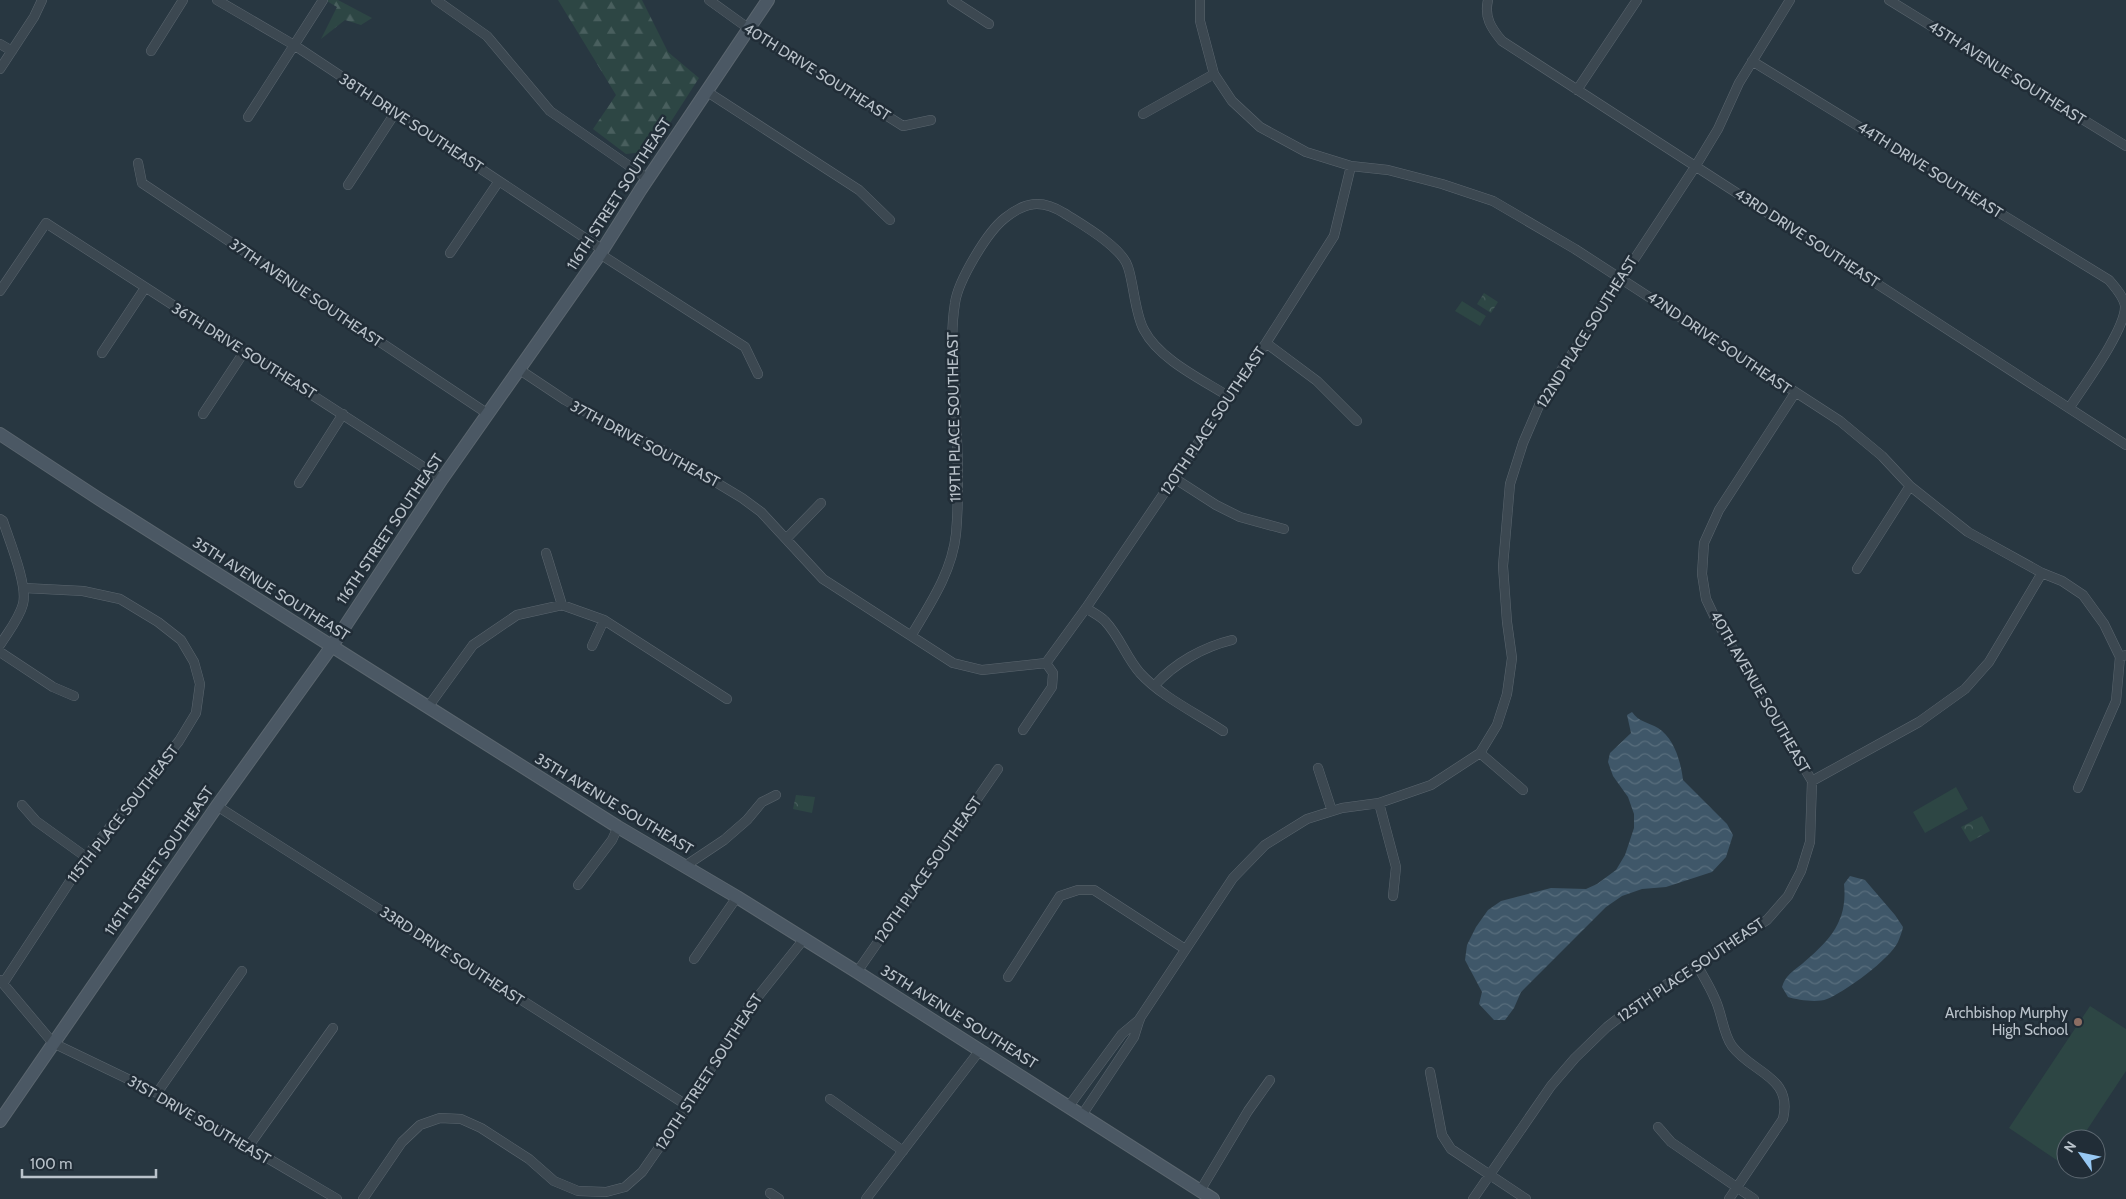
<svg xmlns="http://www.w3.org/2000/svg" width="2126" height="1199" font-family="Cabin,sans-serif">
<defs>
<pattern id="forest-firs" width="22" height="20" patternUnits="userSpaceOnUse" patternTransform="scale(1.25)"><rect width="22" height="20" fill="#2d4644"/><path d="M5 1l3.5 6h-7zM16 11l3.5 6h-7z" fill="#495f5e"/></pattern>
<pattern id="park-crowns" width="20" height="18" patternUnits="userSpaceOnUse" patternTransform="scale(1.25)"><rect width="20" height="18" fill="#2d4644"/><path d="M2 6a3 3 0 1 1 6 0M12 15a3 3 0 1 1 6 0" fill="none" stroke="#495f5e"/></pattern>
<pattern id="water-waves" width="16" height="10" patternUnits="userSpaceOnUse" patternTransform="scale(1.25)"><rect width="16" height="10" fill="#3f5769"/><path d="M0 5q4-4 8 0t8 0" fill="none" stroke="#596e7d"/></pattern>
</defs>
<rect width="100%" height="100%" fill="#283741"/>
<!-- forest -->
<path fill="url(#forest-firs)" d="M 325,0 L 338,0 L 372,18 L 361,25 L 345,20 L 321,39 L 337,7 Z
M 558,0 L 642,0 L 668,52 L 699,78 L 652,151 L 626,154 L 593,129 L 616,95 Z"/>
<!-- park -->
<path fill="url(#park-crowns)" d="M 1484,293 L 1498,302 L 1491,313 L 1477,304 Z
M 796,795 L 815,797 L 812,813 L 793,809 Z
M 1982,816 L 1990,831 L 1970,842 L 1961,827 Z"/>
<!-- pitch -->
<path fill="#2d4644" d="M 1462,301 L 1486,316 L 1480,326 L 1455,311 Z
M 1956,787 L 1968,809 L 1925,833 L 1913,812 Z
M 2090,1006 L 2126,1029 L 2126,1071 L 2081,1139 L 2066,1139 L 2066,1161 L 2064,1165 L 2009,1128 Z"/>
<!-- water -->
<path fill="url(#water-waves)" d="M 1632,712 C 1639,722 1648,722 1658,728 C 1674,738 1681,762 1683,780 L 1727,824 L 1733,835 L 1726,857 L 1712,872 L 1666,887 L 1642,889 L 1622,896 L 1606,907 L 1521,992 L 1514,1008 L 1505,1020 L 1494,1020 L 1479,1004 L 1482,992 L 1465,960 L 1467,945 L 1476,927 L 1488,910 L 1501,901 L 1551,888 L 1586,889 L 1597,884 L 1616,870 L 1625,855 L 1634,828 L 1634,814 L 1628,797 L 1613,776 L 1608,762 L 1610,753 L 1631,733 L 1627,715 Z
M 1850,876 L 1865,880 L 1895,915 L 1903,927 C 1902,932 1900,937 1898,942 C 1890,959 1845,992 1827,999 C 1817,1003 1798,1000 1788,997 L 1782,987 C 1785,976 1793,971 1802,964 C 1829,941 1848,922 1844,884 Z"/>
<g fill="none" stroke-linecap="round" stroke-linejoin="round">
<!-- street casing -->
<g stroke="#5b666f" stroke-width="10">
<path id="street" d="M 217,0 L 294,45 L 603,250
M 436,0 L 487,36 L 550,111 L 648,179
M 709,0 L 748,28 L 903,126 L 931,120
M 952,0 L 989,24
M 1200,0 L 1200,21 L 1214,74 L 1232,101 L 1260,127 L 1306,152 L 1351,166 L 1388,170 L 1442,184 L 1493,201 L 1575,249 L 1840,421 L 1882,456 L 1910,486 L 1968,532 L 2042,573 L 2062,581 L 2083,595 L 2104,624 L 2120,657 L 2126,655
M 1488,0 C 1484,17 1491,28 1502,41 L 2126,445
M 1889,0 L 2126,146
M 0,44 L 12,51
M 151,51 L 183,0
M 1752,61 L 2109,280 C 2115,287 2124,297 2125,306 C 2126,329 2083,387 2070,407
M 0,69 L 34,17 L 42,0
M 1577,90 L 1637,0
M 706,91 L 859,190 L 890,220
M 1143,114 L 1214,74
M 248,117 L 323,0
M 138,163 L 142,183 L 488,414
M 348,185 L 395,113
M 450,253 L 499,181
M 600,254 L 745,347 L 758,374
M 0,291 L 46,223 L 442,479
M 1266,343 L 1317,381 L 1357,421
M 102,353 L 145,288
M 520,370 L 565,400 L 609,425 L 664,451 L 742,498 L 761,512 L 823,579 L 953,663 L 982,670 L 1046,663
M 1795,393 L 1719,510 L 1704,543 L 1702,574 L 1706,599 L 1717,622 L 1812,781
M 203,414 L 244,352
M 1174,478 L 1216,505 L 1240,517 L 1284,529
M 299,483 L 343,414
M 0,519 L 3,521 C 9,540 28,585 23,604 C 19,619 8,632 0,645
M 786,539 L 821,503
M 546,553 L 562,605
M 1857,569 L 1910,486
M 1086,608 C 1092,612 1100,616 1105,621 C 1120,637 1126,657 1140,673 C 1162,697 1196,713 1223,731
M 911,636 C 930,604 952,572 956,534 C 960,487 957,439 955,392 C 953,362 950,334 955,303 C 958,281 987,232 1005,218 C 1025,202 1041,199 1064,213 C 1081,224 1122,247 1128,267 C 1134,285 1135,314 1144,330 C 1159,359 1201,379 1228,396
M 592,646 L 604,620
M 0,652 L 53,687 L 74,696
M 1046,663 L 1086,608 L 1266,343 L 1334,236 L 1351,166
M 1155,685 C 1175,663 1203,647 1232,640
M 428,707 L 473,645 L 517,615 L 562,605 L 604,620 L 727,699
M 1023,730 L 1052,687 L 1053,673 L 1046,663
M 1480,753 L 1523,790
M 1318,768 L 1332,811
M 2078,788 L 2116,701 L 2120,657
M 1379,803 L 1396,867 L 1393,896
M 22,805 L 36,821 L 86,857
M 217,806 L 688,1106
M 685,866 L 724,840 L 747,820 L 762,802 L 776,795
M 578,885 L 612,840 L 618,827
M 694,959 L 737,897
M 1697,965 C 1703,976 1710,987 1715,999 C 1722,1013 1723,1034 1732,1046 C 1753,1074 1793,1076 1783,1119 L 1729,1199
M 857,972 L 998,769
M 1008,977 L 1060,896 L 1078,890 L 1094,890 L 1185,949
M 0,980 L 53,1043 L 157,1093 L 337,1199
M 4,982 L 86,857 L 179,741 L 196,713 L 200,684 L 194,662 L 181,640 L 158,622 L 120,599 L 83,591 L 24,588
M 1430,1072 L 1442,1135 L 1451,1149 L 1526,1199
M 157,1093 L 242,971
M 830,1099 L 903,1151
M 1069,1106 L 1122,1034 L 1140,1019
M 1082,1115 L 1134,1037 L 1140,1018 L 1233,878 L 1265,845 L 1307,819 L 1342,808 L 1379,803 L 1431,785 L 1480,753 L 1497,725 L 1507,694 L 1512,658 L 1507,622 L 1503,566 L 1510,484 L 1523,443 L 1541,401 L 1695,167 L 1718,129 L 1739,83 L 1790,0
M 1658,1127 L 1671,1142 L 1754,1199
M 248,1147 L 333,1028
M 1200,1191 L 1248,1111 L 1270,1080
M 770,1193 L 779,1199
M 363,1199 L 402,1142 L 420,1125 L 440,1118 L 461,1119 L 481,1128 L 529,1159 L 554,1181 L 578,1191 L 606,1192 L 625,1187 L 642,1172 L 688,1106 L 744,1014 L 804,939
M 866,1199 L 980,1050
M 1473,1199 L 1551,1086 L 1575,1058 L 1607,1027 L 1639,1002 L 1767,920 L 1788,896 L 1801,871 L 1810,842 L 1812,781 L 1919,722 L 1965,689 L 1989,662 L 2042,573"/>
</g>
<!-- secondary casing -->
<g stroke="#5b666f" stroke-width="14">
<path id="secondary" d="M 0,434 L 99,499 L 428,707 L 618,827 L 737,897 L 857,972 L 1213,1199
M 0,1121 L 217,806 L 332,646 L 442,479 L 600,254 L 641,189 L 768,0"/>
</g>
<!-- street -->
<use href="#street" stroke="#3c4851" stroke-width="9"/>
<!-- secondary -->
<use href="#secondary" stroke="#4b5864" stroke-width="12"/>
</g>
<!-- markers -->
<circle fill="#8d6e63" stroke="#212d37" stroke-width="2" cx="2078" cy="1022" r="5"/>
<g text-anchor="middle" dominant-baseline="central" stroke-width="5" stroke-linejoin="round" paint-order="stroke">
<!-- street labels -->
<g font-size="15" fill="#bac3cb" stroke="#212d37">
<text transform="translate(817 72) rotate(32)">40TH DRIVE SOUTHEAST</text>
<text transform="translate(2007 73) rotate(32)">45TH AVENUE SOUTHEAST</text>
<text transform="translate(411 123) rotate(33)">38TH DRIVE SOUTHEAST</text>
<text transform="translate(1930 170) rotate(32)">44TH DRIVE SOUTHEAST</text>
<text transform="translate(619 194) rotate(-57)">116TH STREET SOUTHEAST</text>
<text transform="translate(1807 238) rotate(33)">43RD DRIVE SOUTHEAST</text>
<text transform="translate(306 293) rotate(34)">37TH AVENUE SOUTHEAST</text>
<text transform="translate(1587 332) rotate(-58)">122ND PLACE SOUTHEAST</text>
<text transform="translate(1719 343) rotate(34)">42ND DRIVE SOUTHEAST</text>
<text transform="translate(244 351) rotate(32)">36TH DRIVE SOUTHEAST</text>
<text transform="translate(954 417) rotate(-91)">119TH PLACE SOUTHEAST</text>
<text transform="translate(1213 421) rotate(-56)">120TH PLACE SOUTHEAST</text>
<text transform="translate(645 444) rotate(28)">37TH DRIVE SOUTHEAST</text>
<text transform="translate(390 529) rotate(-56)">116TH STREET SOUTHEAST</text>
<text transform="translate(271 589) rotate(32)">35TH AVENUE SOUTHEAST</text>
<text transform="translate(1760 692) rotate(60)">40TH AVENUE SOUTHEAST</text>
<text transform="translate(614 804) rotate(31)">35TH AVENUE SOUTHEAST</text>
<text transform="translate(123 814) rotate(-52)">115TH PLACE SOUTHEAST</text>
<text transform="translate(159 861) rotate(-55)">116TH STREET SOUTHEAST</text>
<text transform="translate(928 870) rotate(-55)">120TH PLACE SOUTHEAST</text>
<text transform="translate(452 956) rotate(33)">33RD DRIVE SOUTHEAST</text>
<text transform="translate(1691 970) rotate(-34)">125TH PLACE SOUTHEAST</text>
<text transform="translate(959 1017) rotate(32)">35TH AVENUE SOUTHEAST</text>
<text transform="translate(709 1072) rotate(-57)">120TH STREET SOUTHEAST</text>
<text transform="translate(199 1120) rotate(30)">31ST DRIVE SOUTHEAST</text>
</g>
<!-- poi labels -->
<g font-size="15" fill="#bac3cb" stroke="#212d37" text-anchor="end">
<text x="2068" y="1013">Archbishop Murphy<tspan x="2068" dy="17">High School</tspan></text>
</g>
</g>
<!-- north arrow -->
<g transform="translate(2081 1154) rotate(303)"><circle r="24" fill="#212d37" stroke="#5e6972"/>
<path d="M0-4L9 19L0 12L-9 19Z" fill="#97c8f3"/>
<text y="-8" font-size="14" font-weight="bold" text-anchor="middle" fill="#bac3cb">N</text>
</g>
<!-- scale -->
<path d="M22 1169v8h134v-8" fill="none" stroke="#bac3cb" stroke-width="2.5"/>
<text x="30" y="1169" font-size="15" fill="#bac3cb" stroke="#212d37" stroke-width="4" paint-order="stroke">100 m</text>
</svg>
